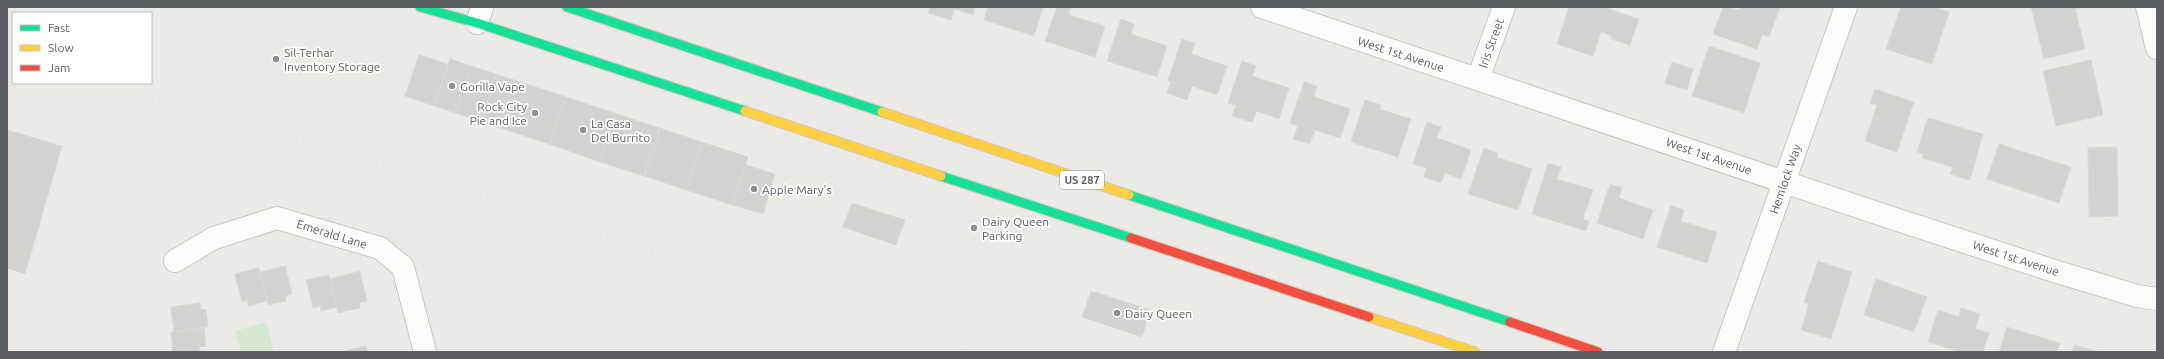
<svg xmlns="http://www.w3.org/2000/svg" width="2164" height="359" font-family="Ubuntu,sans-serif">
<rect width="100%" height="100%" fill="#eceae6"/>
<!-- green -->
<path fill="#d6e7d2" d="M 266,322 L 274,352 L 241,352 L 235,331 Z"/>
<!-- building -->
<path fill="#d3d2d0" stroke="#dbd9d5" d="M 930,7 L 975,7 L 973,15 L 954,9 L 951,20 L 928,13 Z
M 988,7 L 1043,7 L 1034,36 L 984,20 Z
M 1057,7 L 1071,7 L 1069,15 L 1105,26 L 1095,57 L 1045,41 Z
M 1569,7 L 1603,7 L 1639,19 L 1630,45 L 1611,39 L 1612,36 L 1601,32 L 1593,56 L 1557,44 Z
M 1723,7 L 1739,10 L 1740,7 L 1780,7 L 1769,37 L 1762,35 L 1757,49 L 1713,34 Z
M 1901,7 L 1934,7 L 1949,12 L 1932,64 L 1886,49 Z
M 2031,7 L 2082,7 L 2075,9 L 2085,49 L 2044,59 Z
M 1121,19 L 1134,24 L 1131,34 L 1167,46 L 1157,77 L 1107,61 Z
M 1182,39 L 1195,43 L 1191,54 L 1227,66 L 1217,95 L 1192,86 L 1187,100 L 1167,93 L 1171,82 L 1168,81 Z
M 1709,46 L 1760,63 L 1744,113 L 1692,96 Z
M 419,55 L 448,64 L 434,106 L 405,96 Z
M 450,59 L 471,66 L 455,113 L 434,106 Z
M 2091,60 L 2103,115 L 2056,126 L 2043,71 Z
M 1242,61 L 1256,66 L 1252,76 L 1289,88 L 1279,119 L 1256,111 L 1252,122 L 1232,116 L 1236,105 L 1228,103 Z
M 1672,62 L 1693,69 L 1687,90 L 1665,83 Z
M 471,66 L 496,74 L 481,122 L 455,113 Z
M 496,74 L 520,82 L 504,129 L 481,122 Z
M 520,82 L 566,97 L 549,144 L 504,129 Z
M 1304,82 L 1317,86 L 1314,97 L 1350,109 L 1340,138 L 1315,130 L 1310,144 L 1293,139 L 1298,126 L 1290,123 Z
M 1875,89 L 1914,102 L 1897,152 L 1865,141 L 1877,105 L 1870,103 Z
M 566,97 L 617,114 L 600,162 L 549,144 Z
M 1365,100 L 1381,105 L 1379,109 L 1411,119 L 1398,157 L 1351,142 Z
M 617,114 L 660,128 L 644,176 L 600,162 Z
M 1928,118 L 1983,134 L 1970,180 L 1950,174 L 1953,167 L 1922,158 L 1923,154 L 1917,152 Z
M 1427,122 L 1441,127 L 1437,138 L 1471,150 L 1461,179 L 1445,173 L 1441,183 L 1424,177 L 1427,168 L 1413,164 Z
M 660,128 L 702,142 L 686,190 L 644,176 Z
M 7,130 L 62,146 L 25,274 L 7,268 Z
M 702,142 L 748,157 L 733,205 L 686,190 Z
M 1999,144 L 2071,167 L 2059,203 L 1987,179 Z
M 2117,147 L 2118,216 L 2089,217 L 2088,148 Z
M 1484,148 L 1498,153 L 1497,157 L 1532,169 L 1518,210 L 1468,194 Z
M 1548,163 L 1561,167 L 1557,179 L 1593,190 L 1583,219 L 1589,221 L 1586,231 L 1532,214 Z
M 746,165 L 775,174 L 763,214 L 733,205 Z
M 1610,184 L 1622,188 L 1619,198 L 1653,210 L 1643,239 L 1597,223 Z
M 852,203 L 905,220 L 896,245 L 843,227 Z
M 1671,205 L 1684,210 L 1681,221 L 1717,232 L 1707,263 L 1657,247 Z
M 1818,261 L 1852,272 L 1831,339 L 1801,330 L 1809,304 L 1804,302 Z
M 285,266 L 292,294 L 285,296 L 286,301 L 268,305 L 260,272 Z
M 259,268 L 267,301 L 249,306 L 247,300 L 242,302 L 235,274 Z
M 360,271 L 367,301 L 359,303 L 360,308 L 338,313 L 330,279 Z
M 329,275 L 337,307 L 321,311 L 320,306 L 313,308 L 306,280 Z
M 1876,279 L 1927,297 L 1914,332 L 1864,315 Z
M 1091,291 L 1151,310 L 1142,337 L 1082,317 Z
M 200,303 L 201,310 L 206,309 L 208,327 L 174,332 L 171,307 Z
M 1961,308 L 1980,314 L 1975,329 L 1989,333 L 1983,352 L 1961,352 L 1928,342 L 1938,310 L 1959,317 Z
M 2007,327 L 2060,343 L 2057,352 L 1999,352 Z
M 204,328 L 206,346 L 199,347 L 200,352 L 173,352 L 171,332 Z
M 2074,345 L 2100,352 L 2072,352 Z
M 366,346 L 368,352 L 345,352 L 345,351 Z"/>
<g fill="none" stroke-linecap="round" stroke-linejoin="round">
<!-- street casing -->
<g stroke="#c7c7c7" stroke-width="24">
<path id="street" d="M 1262,7 L 1895,219 L 2051,270 L 2137,296 L 2157,299
M 2147,7 L 2157,48
M 477,23 L 482,7
M 1478,79 L 1504,7
M 175,261 L 214,238 L 277,218 L 380,248 L 403,267 L 425,352
M 1724,352 L 1846,7"/>
</g>
<!-- fast casing -->
<g stroke="#d3c8b5" stroke-width="11">
<path id="fast" d="M 420,7 L 477,23 L 745,111
M 567,7 L 882,112
M 941,176 L 1131,238
M 1129,195 L 1510,322"/>
</g>
<!-- slow casing -->
<g stroke="#d3c8b5" stroke-width="11">
<path id="slow" d="M 745,111 L 941,176
M 882,112 L 1129,195
M 1369,317 L 1475,352"/>
</g>
<!-- jam casing -->
<g stroke="#d3c8b5" stroke-width="11">
<path id="jam" d="M 1131,238 L 1369,317
M 1510,322 L 1598,352"/>
</g>
<!-- street -->
<use href="#street" stroke="#fcfcfb" stroke-width="22"/>
<!-- fast -->
<use href="#fast" stroke="#16e098" stroke-width="9"/>
<!-- slow -->
<use href="#slow" stroke="#ffcf43" stroke-width="9"/>
<!-- jam -->
<use href="#jam" stroke="#f24e42" stroke-width="9"/>
<!-- rail -->
<path stroke="#e2e2e2" stroke-width="3" stroke-dasharray="1 5" stroke-linecap="butt" d="M 7,53 L 13,55
M 107,83 C 395,171 685,254 971,352
M 652,254 L 731,288 L 830,352"/>
</g>
<!-- markers -->
<g fill="#8e9092" stroke="#fff" stroke-width="1.5">
<circle cx="276" cy="59" r="4"/>
<circle cx="452" cy="86" r="4"/>
<circle cx="535" cy="113" r="4"/>
<circle cx="583" cy="130" r="4"/>
<circle cx="754" cy="189" r="4"/>
<circle cx="974" cy="228" r="4"/>
<circle cx="1117" cy="313" r="4"/>
</g>
<g text-anchor="middle" dominant-baseline="central" stroke-width="3.5" stroke-linejoin="round" paint-order="stroke">
<!-- shield labels -->
<rect fill="#fff" stroke="#8d9092" stroke-width="1" x="1060" y="171" width="44" height="18" rx="3"/>
<g font-size="11" font-weight="bold" fill="#5c6064">
<text x="1082" y="180">US 287</text>
</g>
<!-- street labels -->
<g font-size="12" fill="#5c6064" stroke="#fff">
<text transform="translate(1491 43) rotate(-70)">Iris Street</text>
<text transform="translate(1401 54) rotate(18)">West 1st Avenue</text>
<text transform="translate(1709 156) rotate(19)">West 1st Avenue</text>
<text transform="translate(1785 179) rotate(-71)">Hemlock Way</text>
<text transform="translate(332 234) rotate(17)">Emerald Lane</text>
<text transform="translate(2016 258) rotate(18)">West 1st Avenue</text>
</g>
<!-- poi labels -->
<g font-size="12" fill="#5c6064" stroke="#fff" text-anchor="start">
<text x="284" y="52">Sil-Terhar<tspan x="284" dy="14">Inventory Storage</tspan></text>
<text x="460" y="86">Gorilla Vape</text>
<text x="527" y="106" text-anchor="end">Rock City<tspan x="527" dy="14">Pie and Ice</tspan></text>
<text x="591" y="123">La Casa<tspan x="591" dy="14">Del Burrito</tspan></text>
<text x="762" y="189">Apple Mary's</text>
<text x="982" y="221">Dairy Queen<tspan x="982" dy="14">Parking</tspan></text>
<text x="1125" y="313">Dairy Queen</text>
</g>
</g>
<!-- border -->
<rect width="2164" height="359" fill="none" stroke="#5c6064" stroke-width="16"/>
<!-- legend -->
<rect x="12" y="12" width="140" height="72" fill="#ffffff" stroke="#bebfc1"/>
<rect x="20" y="25" width="20" height="6" fill="#16e098" stroke="#bebfc1"/>
<text x="48" y="32" font-size="12" fill="#5c6064">Fast</text>
<rect x="20" y="45" width="20" height="6" fill="#ffcf43" stroke="#bebfc1"/>
<text x="48" y="52" font-size="12" fill="#5c6064">Slow</text>
<rect x="20" y="65" width="20" height="6" fill="#f24e42" stroke="#bebfc1"/>
<text x="48" y="72" font-size="12" fill="#5c6064">Jam</text>
</svg>
